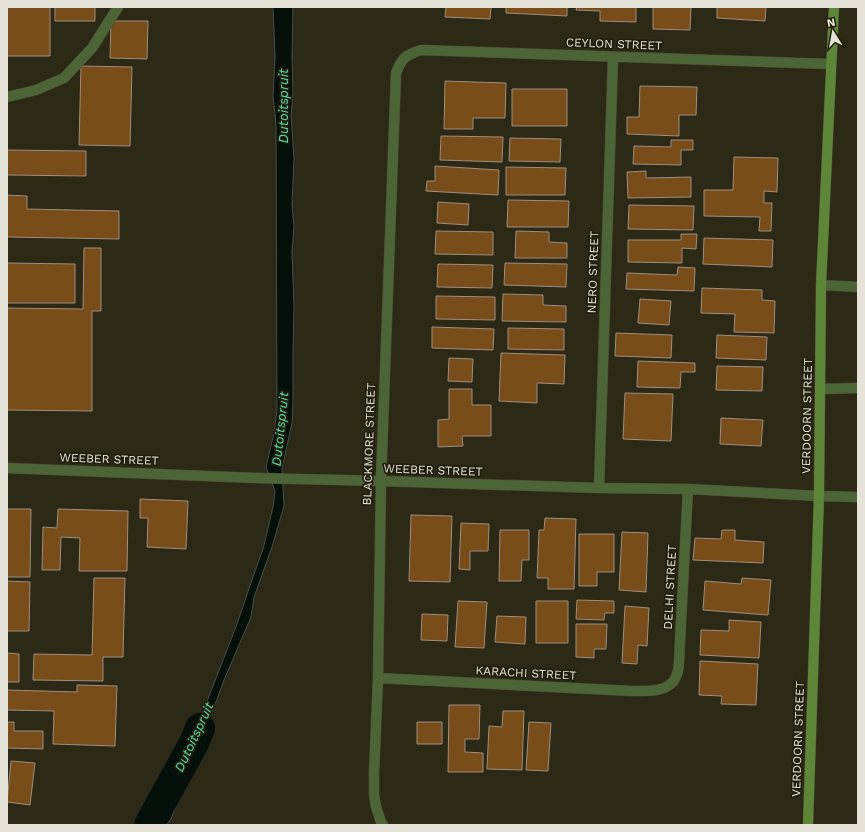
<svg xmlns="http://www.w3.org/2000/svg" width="865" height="832" font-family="'Work Sans',sans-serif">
<rect width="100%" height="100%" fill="#2c2917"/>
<!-- water -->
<path fill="#05100b" stroke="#484f48" d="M 273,7 L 293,7 L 292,56 L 293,93 L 291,116 L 294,159 L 292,205 L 294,226 L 292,252 L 294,306 L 293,352 L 293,404 L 292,423 L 282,468 L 284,506 L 272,547 L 254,597 L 251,617 L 224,680 L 216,702 L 204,730 L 171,819 L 166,825 L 155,825 L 185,758 L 237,624 L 254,574 L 263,549 L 273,507 L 275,491 L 266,467 L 274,433 L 277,410 L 276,124 L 273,96 L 275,57 Z"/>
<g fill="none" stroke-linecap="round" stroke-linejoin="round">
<!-- river -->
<path stroke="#05100b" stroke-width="30" d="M 149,825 L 195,741 L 200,728"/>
</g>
<!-- building -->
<path fill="#794d19" stroke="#9e8e7e" d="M 7,7 L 50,7 L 50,56 L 7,56 Z
M 55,7 L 95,7 L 95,21 L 55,21 Z
M 446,7 L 491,7 L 490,19 L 445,17 Z
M 506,7 L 567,7 L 567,16 L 506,13 Z
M 577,7 L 636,7 L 636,22 L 600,21 L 600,11 L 576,10 Z
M 653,7 L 691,7 L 690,30 L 653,29 Z
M 717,7 L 766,7 L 765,21 L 717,18 Z
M 111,21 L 148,21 L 147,59 L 110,58 Z
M 81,66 L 132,67 L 130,146 L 79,145 Z
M 445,81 L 506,83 L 505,118 L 473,118 L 473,129 L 444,129 Z
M 640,86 L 697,87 L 696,115 L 679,115 L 679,136 L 627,134 L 627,117 L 639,117 Z
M 512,89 L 567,89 L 567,126 L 512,126 Z
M 441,136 L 503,137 L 502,162 L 440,160 Z
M 510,138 L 561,139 L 560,162 L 509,161 Z
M 671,140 L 693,140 L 693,150 L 681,150 L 681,165 L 633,164 L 634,146 L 671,147 Z
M 7,150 L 86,151 L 86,176 L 7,175 Z
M 734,157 L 778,158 L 777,192 L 764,191 L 764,203 L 772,203 L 771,231 L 759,231 L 760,217 L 704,216 L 704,190 L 733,190 Z
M 435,166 L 499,170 L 498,195 L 426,191 L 427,181 L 435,181 Z
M 506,167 L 566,168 L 565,195 L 506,195 Z
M 646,171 L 646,178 L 691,177 L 691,197 L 628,198 L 627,172 Z
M 7,195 L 27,196 L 27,209 L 119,211 L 119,239 L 7,237 Z
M 508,200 L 569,201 L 568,227 L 507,227 Z
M 438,202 L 469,204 L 468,225 L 437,223 Z
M 629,205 L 694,206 L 693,230 L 628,229 Z
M 436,231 L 493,232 L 493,255 L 435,254 Z
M 516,231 L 549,232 L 549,242 L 567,243 L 567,258 L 515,258 Z
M 681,234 L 697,234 L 696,249 L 682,248 L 682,263 L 628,262 L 628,240 L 681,240 Z
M 704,238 L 773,240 L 772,267 L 703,264 Z
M 84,248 L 101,248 L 101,311 L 92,311 L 92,411 L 7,410 L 7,308 L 83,309 Z
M 7,263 L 75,264 L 75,303 L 7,303 Z
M 505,263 L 567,264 L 566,287 L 504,285 Z
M 438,264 L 493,265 L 492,288 L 437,287 Z
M 678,267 L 695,268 L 694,291 L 626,289 L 627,273 L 677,275 Z
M 702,288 L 762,290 L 762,300 L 775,301 L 774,333 L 734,332 L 735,314 L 701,313 Z
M 503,294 L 543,295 L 543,305 L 566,306 L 566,322 L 502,321 Z
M 436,296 L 495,297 L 495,320 L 436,319 Z
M 640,299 L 671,301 L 669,325 L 638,323 Z
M 432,327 L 494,329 L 493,350 L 432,348 Z
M 508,328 L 564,329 L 564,350 L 508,349 Z
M 616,333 L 672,335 L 671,358 L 615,356 Z
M 717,335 L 767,337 L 766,360 L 716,358 Z
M 501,353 L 565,355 L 564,384 L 537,383 L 537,403 L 499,401 Z
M 449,358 L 473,359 L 472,382 L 448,381 Z
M 638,361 L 695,363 L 695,372 L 681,372 L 680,388 L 637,387 Z
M 717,366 L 763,367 L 762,391 L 716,390 Z
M 449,389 L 472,389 L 472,405 L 491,405 L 491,436 L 462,436 L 463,446 L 438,447 L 438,420 L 449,419 Z
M 625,393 L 673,394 L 671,441 L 623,439 Z
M 721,418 L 763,420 L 761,446 L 720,444 Z
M 140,499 L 188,501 L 186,549 L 147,547 L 148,518 L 140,518 Z
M 7,509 L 31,509 L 30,577 L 7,577 Z
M 58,509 L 128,511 L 127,571 L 79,571 L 80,538 L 61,537 L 60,570 L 42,570 L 43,527 L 57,528 Z
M 411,515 L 452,516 L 450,582 L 409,581 Z
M 545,518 L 576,519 L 574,589 L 548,589 L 548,578 L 537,578 L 539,530 L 544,530 Z
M 461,523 L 489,524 L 488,551 L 470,551 L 470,570 L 459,569 Z
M 500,530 L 529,530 L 529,560 L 522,560 L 521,581 L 499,581 Z
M 722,530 L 735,530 L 735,540 L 764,542 L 763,563 L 693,560 L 695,538 L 721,539 Z
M 622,532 L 648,533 L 646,592 L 619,590 Z
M 579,534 L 614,534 L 614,572 L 597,572 L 597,586 L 579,586 Z
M 94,578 L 125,578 L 123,657 L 103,657 L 103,681 L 33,680 L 34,654 L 92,655 Z
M 742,578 L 771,580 L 768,615 L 703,610 L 705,581 L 741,584 Z
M 7,581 L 30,582 L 29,631 L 7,631 Z
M 577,600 L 614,601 L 614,613 L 605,613 L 604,620 L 576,619 Z
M 458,601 L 487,602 L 484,648 L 455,647 Z
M 536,601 L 568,601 L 568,643 L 536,643 Z
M 625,606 L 649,608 L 647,646 L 638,645 L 637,664 L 622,663 Z
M 422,614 L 448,615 L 447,641 L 421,640 Z
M 497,616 L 526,617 L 525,644 L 495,642 Z
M 729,620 L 761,622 L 759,658 L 700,655 L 701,630 L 729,631 Z
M 576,624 L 607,624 L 606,649 L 594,649 L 594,658 L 576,657 Z
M 7,653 L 19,654 L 19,682 L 7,682 Z
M 700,661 L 758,664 L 756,705 L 721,704 L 722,696 L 699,695 Z
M 77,685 L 117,686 L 115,746 L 53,744 L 54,711 L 7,710 L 7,690 L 77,692 Z
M 449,705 L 480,705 L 479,739 L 465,739 L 465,752 L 483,753 L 483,772 L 448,772 Z
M 503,711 L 524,711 L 522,770 L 487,769 L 489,726 L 502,727 Z
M 7,722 L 14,722 L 14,731 L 43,731 L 43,749 L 7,748 Z
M 417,722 L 442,722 L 442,744 L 417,744 Z
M 529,722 L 551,723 L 548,771 L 526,770 Z
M 11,761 L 35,763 L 30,805 L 7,802 Z"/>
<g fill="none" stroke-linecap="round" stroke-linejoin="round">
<!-- lane casing -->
<g stroke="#4a4736" stroke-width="11">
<path id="lane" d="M 821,285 L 858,287
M 820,389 L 858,388"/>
</g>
<!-- street casing -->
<g stroke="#4a4736" stroke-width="11">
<path id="street" d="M 7,97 L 36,90 L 64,78 L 92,48 L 118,7
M 7,468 L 257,478 L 381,481 L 599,488 L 688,489 L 819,496 L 858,497
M 599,488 L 613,57
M 378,678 L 632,691 C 646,691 669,693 676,677 C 678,672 679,667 679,661 L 688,489
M 383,825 L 381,822 L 376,807 L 374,794 L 374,773 L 378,678 L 381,481 L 396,73 C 402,57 406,55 421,50 L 831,64"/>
</g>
<!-- secondary casing -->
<g stroke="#4a4736" stroke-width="11">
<path id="secondary" d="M 808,825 L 819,496 L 821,285 L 834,7"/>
</g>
<!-- lane -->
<use href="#lane" stroke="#4c6536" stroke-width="10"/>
<!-- street -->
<use href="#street" stroke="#4c6536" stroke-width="10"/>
<!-- secondary -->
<use href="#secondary" stroke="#5e8638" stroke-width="10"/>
</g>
<g text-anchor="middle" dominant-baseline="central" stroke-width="3.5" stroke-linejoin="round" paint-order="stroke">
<!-- street labels -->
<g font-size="12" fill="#e5e3d8" stroke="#231f0e">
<text transform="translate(614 44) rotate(2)">CEYLON STREET</text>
<text transform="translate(593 272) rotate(-88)">NERO STREET</text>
<text transform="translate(807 416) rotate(-89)">VERDOORN STREET</text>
<text transform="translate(369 444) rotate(-88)">BLACKMORE STREET</text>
<text transform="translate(109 459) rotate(2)">WEEBER STREET</text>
<text transform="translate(433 470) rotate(2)">WEEBER STREET</text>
<text transform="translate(670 587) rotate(-87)">DELHI STREET</text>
<text transform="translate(526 673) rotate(3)">KARACHI STREET</text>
<text transform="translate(798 739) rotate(-88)">VERDOORN STREET</text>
</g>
<!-- water labels -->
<g font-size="13" font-style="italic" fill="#5ae0ac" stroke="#231f0e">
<text transform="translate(283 106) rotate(-90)">Dutoitspruit</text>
<text transform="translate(280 429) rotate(-84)">Dutoitspruit</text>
<text transform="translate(194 737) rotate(-65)">Dutoitspruit</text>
</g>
</g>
<!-- border -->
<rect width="865" height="832" fill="none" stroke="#e5e3d8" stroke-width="16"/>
<!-- north arrow -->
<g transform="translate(833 32) rotate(349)" stroke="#231f0e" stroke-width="3" paint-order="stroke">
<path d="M0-3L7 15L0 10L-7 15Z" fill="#e5e3d8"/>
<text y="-6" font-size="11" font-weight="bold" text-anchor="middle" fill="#e5e3d8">N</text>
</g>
</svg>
